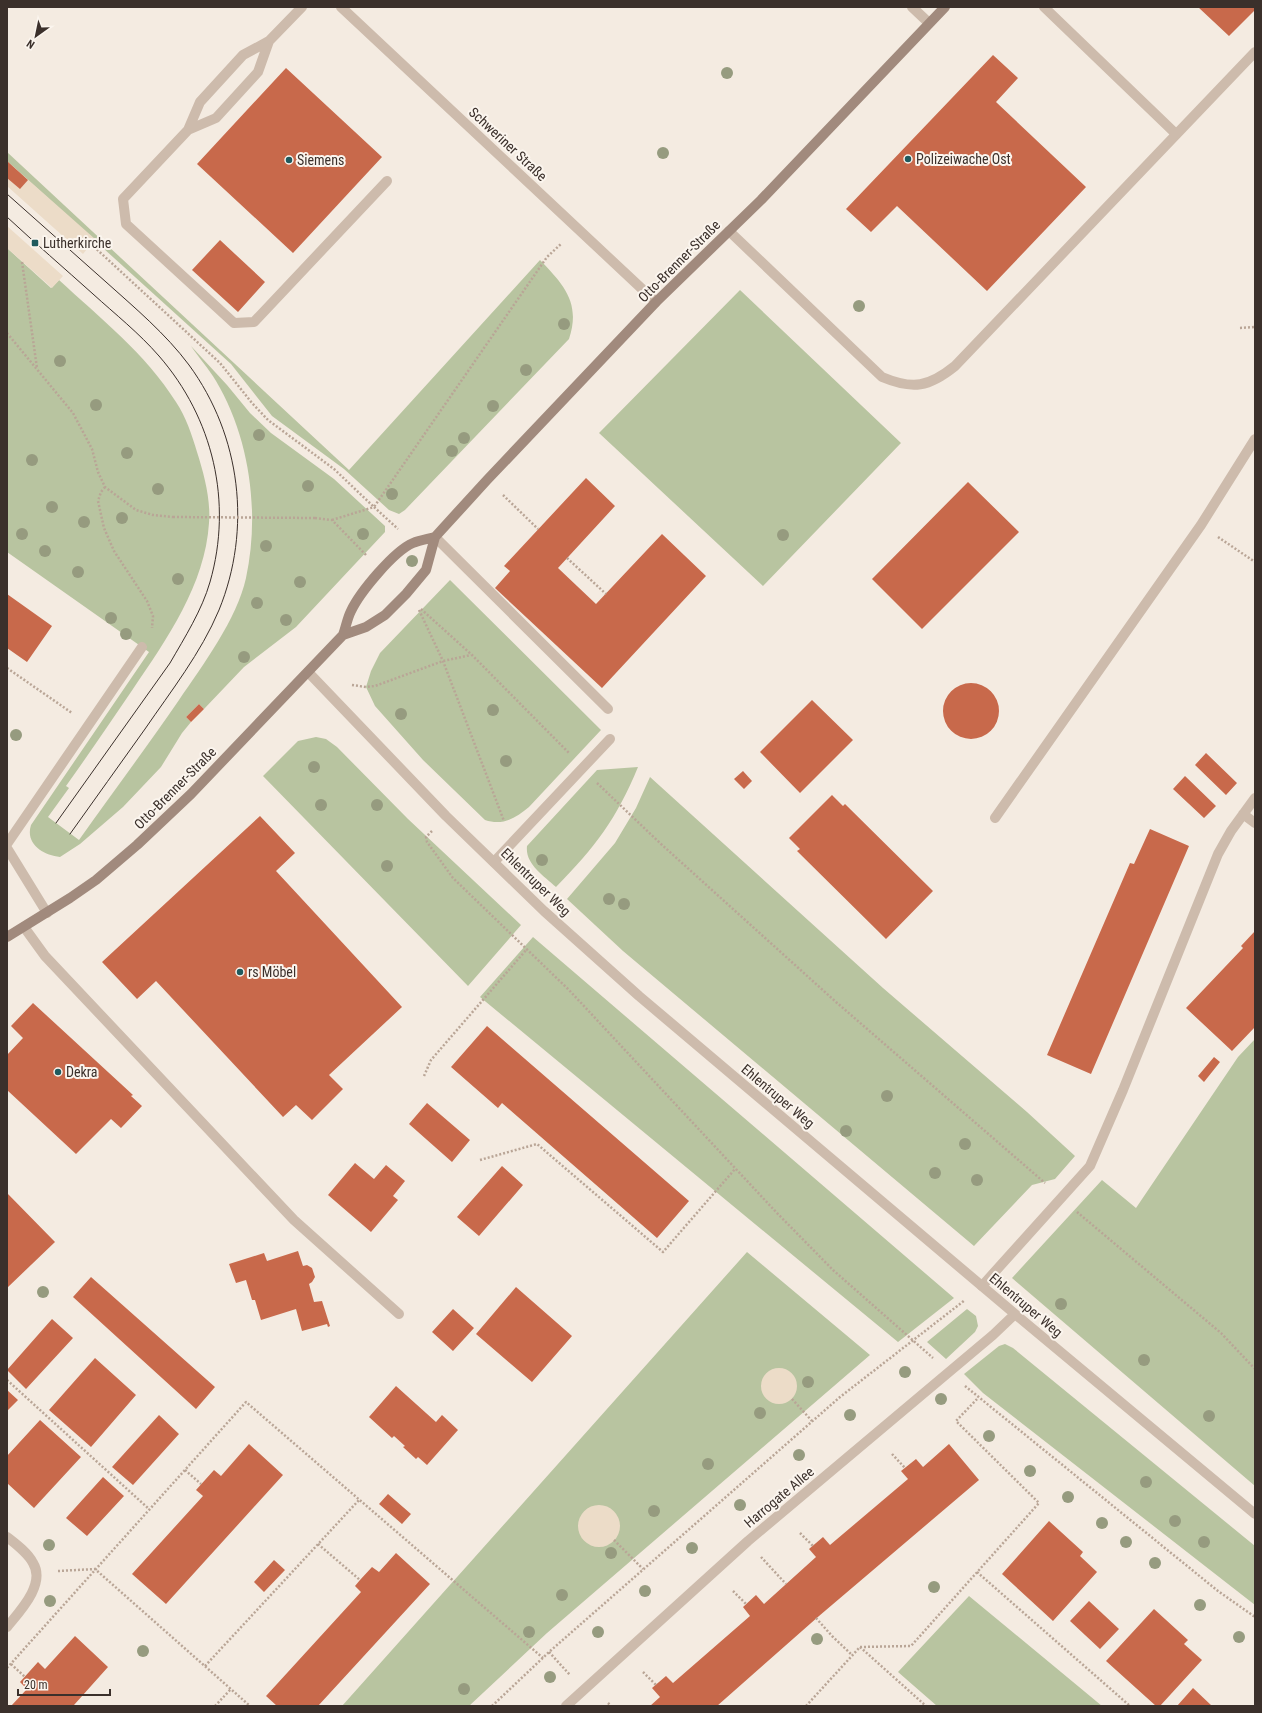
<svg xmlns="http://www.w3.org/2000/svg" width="1262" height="1713" font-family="'Roboto Condensed',sans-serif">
<rect width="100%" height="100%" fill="#f4ebe1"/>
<!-- green -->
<path fill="#b8c4a0" d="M 7,152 L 349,470 L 540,260 C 564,285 581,303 569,339 L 405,510 L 399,514 L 389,510 L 344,469 L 272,416 L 231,364 L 7,161 Z
M 7,248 L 51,288 L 59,280 C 100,318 146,354 176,402 C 186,417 192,435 197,452 C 204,474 211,500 209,523 C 205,585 167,639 133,689 C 111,721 89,754 66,786 L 69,788 L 48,817 L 79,840 C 112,793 147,747 179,700 C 203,665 237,619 246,578 C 260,513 250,438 216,381 C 209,369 199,358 191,346 L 227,385 L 250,413 L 271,433 L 334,479 L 385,526 L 385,532 L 296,627 L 244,667 L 204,709 L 199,704 L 186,717 L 191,722 L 182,733 L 161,767 L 123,807 L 80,844 L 60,857 C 43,855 25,844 31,825 L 149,652 L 7,552 Z
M 740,290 L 901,443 L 763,586 L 599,433 Z
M 450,580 L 601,730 L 529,807 C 516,818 503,826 485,820 L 423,760 L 375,706 L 366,687 L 371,671 L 380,653 Z
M 316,737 L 326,739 L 337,747 L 408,819 L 521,925 L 468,986 L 263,776 L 298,741 Z
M 638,767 C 616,820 596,846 556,887 C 543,875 525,864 527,846 L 597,770 Z
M 650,777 L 883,988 L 1027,1112 L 1075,1156 L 1055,1179 L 1032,1185 L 974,1246 L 623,951 L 567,899 L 615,843 L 636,808 Z
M 533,937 L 954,1298 L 898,1342 L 480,997 Z
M 1255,1039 L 1255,1486 L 1012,1278 L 1102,1180 L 1136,1208 L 1238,1057 Z
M 747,1252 L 870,1355 L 547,1633 L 469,1706 L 342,1706 Z
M 967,1309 L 976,1316 L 978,1326 L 975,1332 L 946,1359 L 927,1342 Z
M 1005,1344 L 1013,1348 L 1255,1546 L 1255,1605 L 983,1393 L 964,1374 L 999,1346 Z
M 969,1596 L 1102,1706 L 937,1706 L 898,1672 Z"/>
<!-- plaza -->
<path fill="#ecdcc8" d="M 7,161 L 95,239 L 83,254 L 7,186 Z
M 7,226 L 63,276 L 52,288 L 7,248 Z
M761 1386a18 18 0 1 1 36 0a18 18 0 1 1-36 0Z
M578 1526a21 21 0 1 1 42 0a21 21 0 1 1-42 0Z"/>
<!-- building -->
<path fill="#c8694b" d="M 1198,7 L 1255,7 L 1255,10 L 1229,36 Z
M 993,55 L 1018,78 L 996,102 L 1086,187 L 987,291 L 897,206 L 871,232 L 846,209 Z
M 286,68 L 382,157 L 293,253 L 197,164 Z
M 7,161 L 28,180 L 20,189 L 7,178 Z
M 220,240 L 265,282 L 238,312 L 192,270 Z
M 586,478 L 615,506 L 558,568 L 596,604 L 662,534 L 706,576 L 602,688 L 495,588 L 510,571 L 504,566 Z
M 968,482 L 1019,532 L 922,629 L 872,579 Z
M 7,594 L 52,626 L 27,662 L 7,648 Z
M943 711a28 28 0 1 1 56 0a28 28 0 1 1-56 0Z
M 812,700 L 853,740 L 800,793 L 760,752 Z
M 199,704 L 204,709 L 191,722 L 186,717 Z
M 1206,753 L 1237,783 L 1226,795 L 1195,765 Z
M 743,771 L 752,781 L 744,789 L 734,779 Z
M 1185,776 L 1216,806 L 1204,818 L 1173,789 Z
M 832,795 L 843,806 L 845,804 L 933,891 L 886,939 L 797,851 L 800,849 L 789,838 Z
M 260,816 L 295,853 L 276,871 L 402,1007 L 329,1075 L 343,1089 L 312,1120 L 296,1105 L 283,1117 L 156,981 L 137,999 L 102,962 Z
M 1150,829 L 1189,846 L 1091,1074 L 1047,1055 L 1130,863 L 1134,864 Z
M 1255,931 L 1255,1027 L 1232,1051 L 1186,1008 L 1243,948 L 1241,946 Z
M 33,1003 L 133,1095 L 131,1096 L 142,1106 L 121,1128 L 111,1119 L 76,1154 L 7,1090 L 7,1055 L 23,1038 L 11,1026 Z
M 487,1026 L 689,1201 L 657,1238 L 502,1103 L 498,1108 L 451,1067 Z
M 1214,1057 L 1220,1062 L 1204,1082 L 1198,1076 Z
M 427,1103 L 470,1140 L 452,1162 L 409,1124 Z
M 355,1163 L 374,1179 L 386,1165 L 405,1181 L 393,1196 L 398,1200 L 371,1232 L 328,1195 Z
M 502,1166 L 523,1185 L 479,1236 L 457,1217 Z
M 7,1193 L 55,1242 L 7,1288 Z
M 298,1251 L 303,1266 L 307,1265 L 312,1268 L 315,1277 L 312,1282 L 309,1284 L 314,1302 L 322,1301 L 330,1326 L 328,1327 L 327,1324 L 302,1331 L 296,1309 L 261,1320 L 255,1300 L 252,1300 L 246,1280 L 236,1283 L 229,1264 L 264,1253 L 267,1261 Z
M 91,1277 L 215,1387 L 196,1409 L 73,1297 Z
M 516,1287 L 572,1336 L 532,1382 L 476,1334 Z
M 453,1309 L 474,1328 L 453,1351 L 432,1332 Z
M 52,1319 L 73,1338 L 26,1389 L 7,1370 Z
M 95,1358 L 136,1395 L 91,1447 L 49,1410 Z
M 396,1386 L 436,1422 L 442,1415 L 458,1430 L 427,1465 L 418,1457 L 416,1459 L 403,1447 L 405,1446 L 394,1436 L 392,1438 L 369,1417 Z
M 7,1390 L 18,1400 L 7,1411 Z
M 159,1415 L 179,1434 L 133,1485 L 112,1467 Z
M 40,1420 L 81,1457 L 34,1508 L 7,1483 L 7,1456 Z
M 249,1444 L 283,1475 L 166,1604 L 132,1574 L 203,1496 L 196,1490 L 214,1470 L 221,1476 Z
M 949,1444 L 979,1480 L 819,1616 L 717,1706 L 650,1706 L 660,1697 L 652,1688 L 666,1676 L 673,1683 L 750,1616 L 743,1607 L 756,1595 L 764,1604 L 816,1557 L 809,1549 L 823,1537 L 830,1545 L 908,1479 L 901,1471 L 916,1459 L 923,1467 Z
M 103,1477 L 124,1496 L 87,1536 L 66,1518 Z
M 388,1494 L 411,1514 L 402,1524 L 379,1504 Z
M 1049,1521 L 1083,1552 L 1080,1556 L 1097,1572 L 1053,1621 L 1002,1574 Z
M 396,1553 L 430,1584 L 318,1706 L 277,1706 L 266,1696 L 361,1592 L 355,1586 L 360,1580 L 372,1567 L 379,1572 Z
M 274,1560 L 285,1570 L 264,1592 L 254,1582 Z
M 1089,1601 L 1119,1629 L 1100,1649 L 1070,1621 Z
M 1154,1609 L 1188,1640 L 1184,1644 L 1202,1660 L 1160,1706 L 1156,1706 L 1106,1661 Z
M 75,1636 L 108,1667 L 74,1705 L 11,1706 L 27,1689 L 20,1682 L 38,1662 L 45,1669 Z
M 1193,1688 L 1212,1706 L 1177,1706 Z"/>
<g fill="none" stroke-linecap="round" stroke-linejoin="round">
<!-- path -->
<path stroke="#b9a596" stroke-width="2.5" stroke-dasharray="2 2" stroke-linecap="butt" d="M 91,244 L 220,363 L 252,403 L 268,420 L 334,469 L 374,507 L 547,257 L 562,243
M 22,262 L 37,368
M 1240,328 L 1255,327
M 7,333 L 73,413 L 92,449 L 98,472 L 105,487 L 136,510 L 153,515 L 173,517
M 105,487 L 101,492 L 98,501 L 104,528 L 114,551 L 147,601 L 153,616 L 152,628
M 503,495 L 538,529
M 315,518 L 332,520 L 366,555
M 332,520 L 374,507 L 398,529
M 1218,537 L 1255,562
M 567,558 L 606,594
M 421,609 L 472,655 L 569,753
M 419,610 L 443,661 L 504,821
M 7,668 L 72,713
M 352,685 L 366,687 L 375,686 L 443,661 L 471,655
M 597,783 L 661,844 L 836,1002 L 1045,1183
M 432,831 L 426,837 L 427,842 L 453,878 L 569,990 L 776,1212 L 833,1270 L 933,1358
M 424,1076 L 431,1060 L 527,949
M 480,1160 L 537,1144 L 663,1252 L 735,1169
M 1077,1212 L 1221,1333 L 1255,1369
M 7,1380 L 149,1509
M 965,1386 L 1218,1591 L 1255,1617
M 792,1399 L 812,1421
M 892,1454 L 905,1468
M 185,1470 L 201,1484
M 800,1533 L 813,1546
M 614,1540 L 643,1569
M 318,1544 L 360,1580
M 761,1557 L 786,1584
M 58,1571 L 95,1569 L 250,1706
M 977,1572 L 1130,1706
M 733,1591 L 746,1604
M 816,1618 L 832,1636 L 852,1655
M 860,1647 L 926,1706
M 549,1652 L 570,1675
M 11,1664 L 25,1677
M 205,1666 L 359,1500
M 7,1668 L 246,1402 L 543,1658
M 643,1672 L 656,1685
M 608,1703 L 611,1706
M 215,1706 L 231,1689
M 492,1706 L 549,1652 L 840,1397 L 965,1300
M 806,1706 L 860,1647 L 911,1646 L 1039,1503 L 956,1421 L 978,1398"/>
<!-- lane -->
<path stroke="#cdbbac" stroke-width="10" d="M 912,7 L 929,23
M 1044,7 L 1176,134
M 269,41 L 258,72 L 216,118 L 188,130 L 200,102 L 243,55 L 269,41 L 302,7
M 188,130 L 123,199 L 126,224 L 234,323 L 254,322 L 387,181
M 729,231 L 882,377 C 913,390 929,387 955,366 L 1255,52
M 435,537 L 608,709
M 1243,814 L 1255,823
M 995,818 L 1201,525 L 1255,439
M 7,844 L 142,647
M 7,848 L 47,913
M 494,862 L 610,739
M 24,927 L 45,956 L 294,1220 L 399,1314
M 982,1286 L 1090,1166 L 1123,1090 L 1218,854 L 1231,831 L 1255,798"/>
<!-- street -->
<path stroke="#cdbbac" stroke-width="10" d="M 341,7 L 656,302
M 308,672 L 446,816 L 544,911 L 639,996 L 1015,1314 L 1255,1514
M 7,1537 C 16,1544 28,1553 33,1563 C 46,1584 20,1611 7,1627
M 566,1706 L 748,1541 L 993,1335 L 1015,1314"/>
<!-- secondary -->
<path stroke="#a18a7d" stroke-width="10" d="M 343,635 L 366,627 L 385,615 L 406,594 L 426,570 L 435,537 L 487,480 L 656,302 L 761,200 L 945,7
M 7,937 L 70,898 L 96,880 L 137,845 L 191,794 L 343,635 C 346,627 347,619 351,611 C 360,592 394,551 413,543 C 420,540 428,539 435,537"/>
<!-- tram -->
<path stroke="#3b302b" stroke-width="1" d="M 7,194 C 40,223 73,253 106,282 C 135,308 166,334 189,365 C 241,436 252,529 219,610 C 201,653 171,691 145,729 C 120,764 95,799 70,834
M 7,217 C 35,243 64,268 93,294 C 115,314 139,333 159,356 C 213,418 233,502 210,582 C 202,610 185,637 170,663 L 56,823"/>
<!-- path-bridge -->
<path stroke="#b9a596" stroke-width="2.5" stroke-dasharray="2 2" stroke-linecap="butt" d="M 173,517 L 315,518"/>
</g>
<!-- trees -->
<g fill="#969b7f">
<circle cx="727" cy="73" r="6"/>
<circle cx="663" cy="153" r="6"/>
<circle cx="859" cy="306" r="6"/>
<circle cx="564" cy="324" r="6"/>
<circle cx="60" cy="361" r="6"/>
<circle cx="526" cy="370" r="6"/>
<circle cx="96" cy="405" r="6"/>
<circle cx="493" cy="406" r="6"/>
<circle cx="259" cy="435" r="6"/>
<circle cx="464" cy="438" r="6"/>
<circle cx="452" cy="451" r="6"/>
<circle cx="127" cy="453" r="6"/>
<circle cx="32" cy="460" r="6"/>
<circle cx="308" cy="486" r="6"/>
<circle cx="158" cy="489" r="6"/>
<circle cx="392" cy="494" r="6"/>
<circle cx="52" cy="507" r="6"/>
<circle cx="122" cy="518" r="6"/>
<circle cx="84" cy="522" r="6"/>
<circle cx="22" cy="534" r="6"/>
<circle cx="363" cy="534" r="6"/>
<circle cx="783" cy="535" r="6"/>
<circle cx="266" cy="546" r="6"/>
<circle cx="45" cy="551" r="6"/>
<circle cx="412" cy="561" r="6"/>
<circle cx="78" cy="572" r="6"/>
<circle cx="178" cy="579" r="6"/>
<circle cx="300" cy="582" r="6"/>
<circle cx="257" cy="603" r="6"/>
<circle cx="111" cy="618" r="6"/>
<circle cx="286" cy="620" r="6"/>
<circle cx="126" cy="634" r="6"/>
<circle cx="244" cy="657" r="6"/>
<circle cx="493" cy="710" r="6"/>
<circle cx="401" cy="714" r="6"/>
<circle cx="16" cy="735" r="6"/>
<circle cx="506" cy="761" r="6"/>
<circle cx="314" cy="767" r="6"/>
<circle cx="321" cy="805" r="6"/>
<circle cx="377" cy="805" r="6"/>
<circle cx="542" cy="860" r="6"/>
<circle cx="387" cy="866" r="6"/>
<circle cx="609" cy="899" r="6"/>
<circle cx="624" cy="904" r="6"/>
<circle cx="887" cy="1096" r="6"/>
<circle cx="846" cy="1131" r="6"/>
<circle cx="965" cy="1144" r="6"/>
<circle cx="935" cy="1173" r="6"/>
<circle cx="977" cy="1180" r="6"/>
<circle cx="43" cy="1292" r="6"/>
<circle cx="1061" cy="1304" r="6"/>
<circle cx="1144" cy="1360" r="6"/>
<circle cx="905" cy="1372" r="6"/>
<circle cx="808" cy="1382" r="6"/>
<circle cx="941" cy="1399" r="6"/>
<circle cx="760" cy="1413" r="6"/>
<circle cx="850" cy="1415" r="6"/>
<circle cx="1209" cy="1416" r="6"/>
<circle cx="989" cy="1436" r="6"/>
<circle cx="799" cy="1455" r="6"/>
<circle cx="708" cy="1464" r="6"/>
<circle cx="1030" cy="1471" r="6"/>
<circle cx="1146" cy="1482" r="6"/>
<circle cx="1068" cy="1497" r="6"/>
<circle cx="740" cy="1505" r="6"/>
<circle cx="654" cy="1511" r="6"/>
<circle cx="1175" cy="1521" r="6"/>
<circle cx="1102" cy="1523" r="6"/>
<circle cx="1126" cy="1542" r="6"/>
<circle cx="1204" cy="1542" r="6"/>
<circle cx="49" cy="1545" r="6"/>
<circle cx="692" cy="1548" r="6"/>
<circle cx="611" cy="1553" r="6"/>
<circle cx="1155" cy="1563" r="6"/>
<circle cx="934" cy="1587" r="6"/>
<circle cx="645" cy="1591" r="6"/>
<circle cx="562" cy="1595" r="6"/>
<circle cx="50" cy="1601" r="6"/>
<circle cx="1200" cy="1605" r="6"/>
<circle cx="529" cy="1632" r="6"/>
<circle cx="598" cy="1632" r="6"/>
<circle cx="1239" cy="1637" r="6"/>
<circle cx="817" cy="1639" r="6"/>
<circle cx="143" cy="1651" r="6"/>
<circle cx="550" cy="1677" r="6"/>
<circle cx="464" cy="1689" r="6"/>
</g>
<!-- markers -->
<g fill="#1f5a5e" stroke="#fbf5ee" stroke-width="1.5">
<circle cx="908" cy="159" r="4"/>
<circle cx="289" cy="160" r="4"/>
<rect x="31" y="239" width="8" height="8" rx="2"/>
<circle cx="240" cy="972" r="4"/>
<circle cx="58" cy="1072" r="4"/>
</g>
<g text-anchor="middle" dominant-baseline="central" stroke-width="4" stroke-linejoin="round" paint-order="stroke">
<!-- street labels -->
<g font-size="14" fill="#3b302b" stroke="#fbf5ee">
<text transform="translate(508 144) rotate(43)">Schweriner Straße</text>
<text transform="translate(679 261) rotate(-45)">Otto-Brenner-Straße</text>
<text transform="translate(175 788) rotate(-45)">Otto-Brenner-Straße</text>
<text transform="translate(536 882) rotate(44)">Ehlentruper Weg</text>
<text transform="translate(778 1096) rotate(40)">Ehlentruper Weg</text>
<text transform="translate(1026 1305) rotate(40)">Ehlentruper Weg</text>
<text transform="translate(779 1497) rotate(-40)">Harrogate Allee</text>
</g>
<!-- poi labels -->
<g font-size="14" fill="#3b302b" stroke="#fbf5ee" text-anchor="start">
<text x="916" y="159">Polizeiwache Ost</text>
<text x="297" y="160">Siemens</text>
<text x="43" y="243">Lutherkirche</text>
<text x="248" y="972">rs Möbel</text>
<text x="66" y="1072">Dekra</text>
</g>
</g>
<!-- border -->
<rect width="1262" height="1713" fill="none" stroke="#3b302b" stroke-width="16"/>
<!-- north arrow -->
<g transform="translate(36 36) rotate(213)" stroke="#fbf5ee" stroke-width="3" paint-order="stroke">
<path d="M0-3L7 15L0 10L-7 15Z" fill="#3b302b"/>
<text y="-6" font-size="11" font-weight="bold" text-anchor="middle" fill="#3b302b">N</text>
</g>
<!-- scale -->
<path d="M18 1689v6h92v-6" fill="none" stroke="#3b302b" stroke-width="2"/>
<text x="24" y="1689" font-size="12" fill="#3b302b" stroke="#fbf5ee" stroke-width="3" paint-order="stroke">20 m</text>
</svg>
